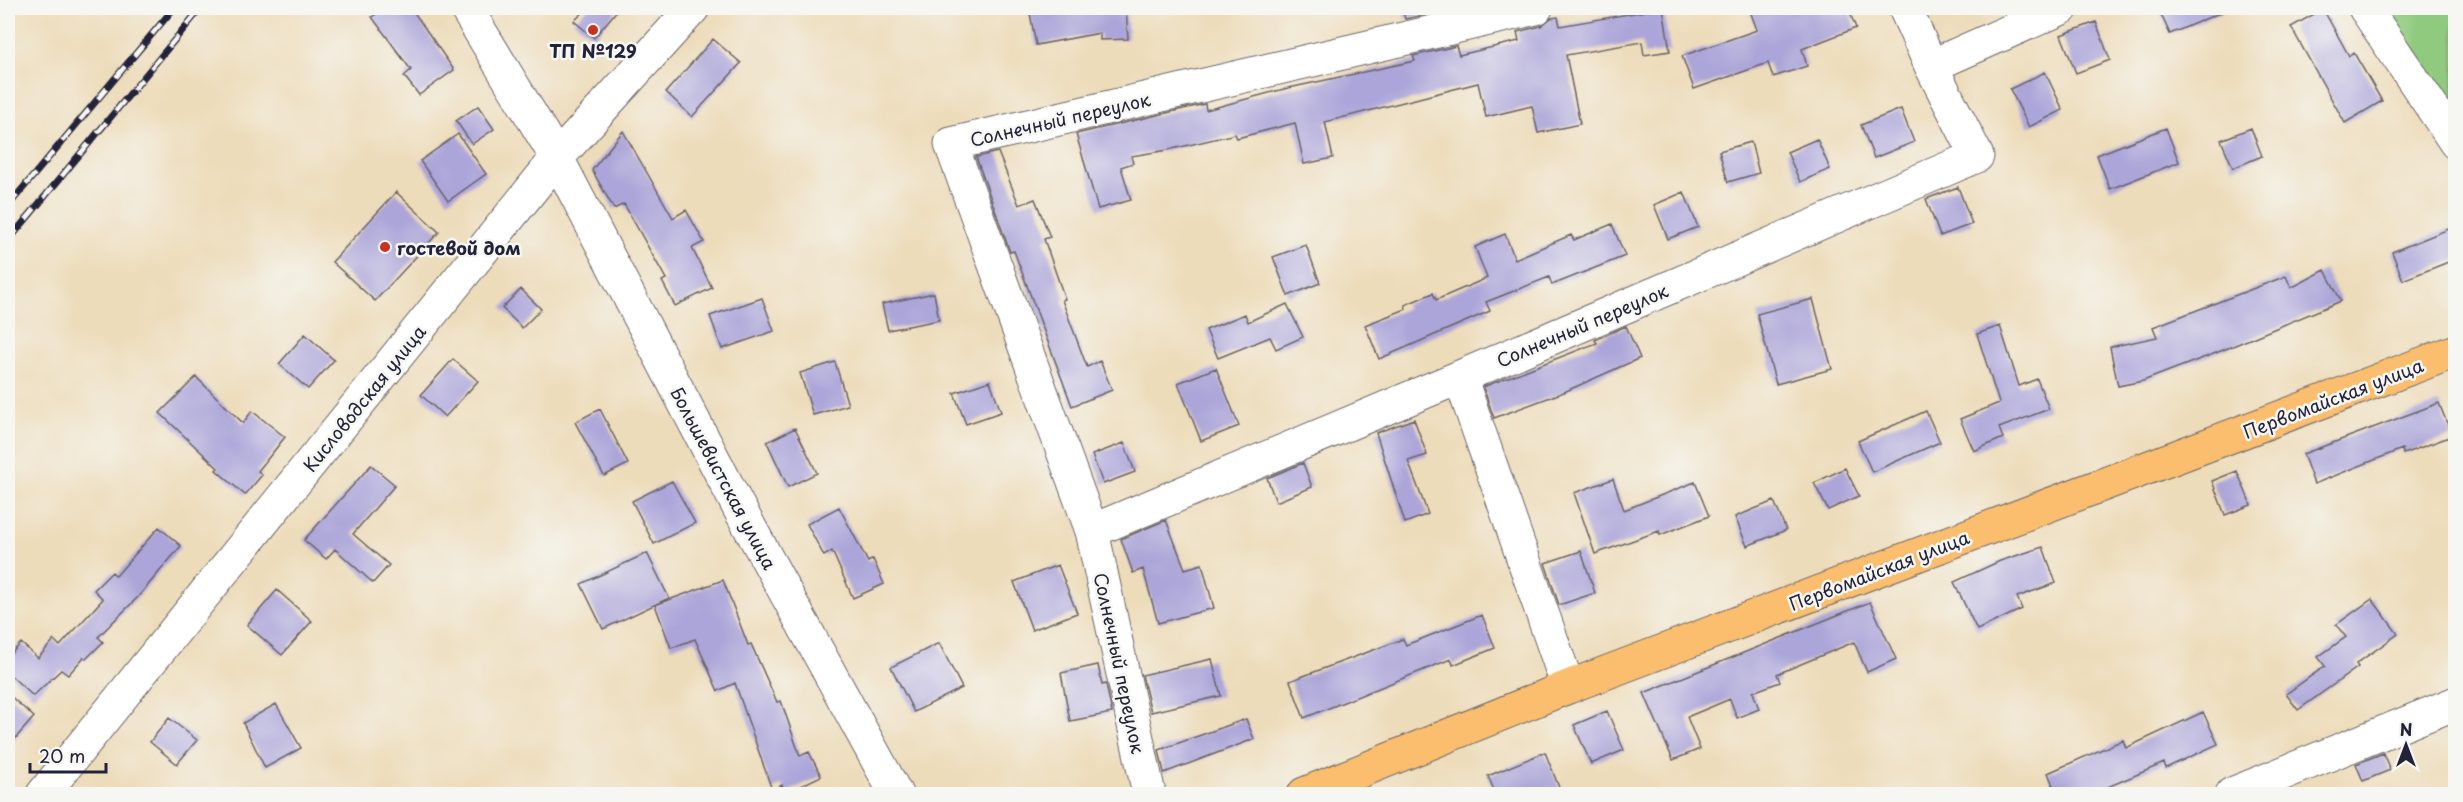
<svg xmlns="http://www.w3.org/2000/svg" width="2463" height="802" font-family="'Playpen Sans',sans-serif">
<rect width="100%" height="100%" fill="#f6f6f2"/>
<filter id="ink" filterUnits="userSpaceOnUse"><feTurbulence type="fractalNoise" baseFrequency=".0167" numOctaves="2"/><feDisplacementMap in="SourceGraphic" scale="12" xChannelSelector="R" yChannelSelector="G"/><feConvolveMatrix kernelMatrix="1 2 1 2 8 2 1 2 1" color-interpolation-filters="sRGB"/></filter>
<filter id="wash" filterUnits="userSpaceOnUse"><feTurbulence type="fractalNoise" baseFrequency=".008" numOctaves="4" result="noise"/><feDisplacementMap in="SourceGraphic" scale="24" xChannelSelector="R" yChannelSelector="G"/><feGaussianBlur stdDeviation="1.35" result="paint"/><feColorMatrix in="noise" values="0 0 0 0 0 0 0 0 0 0 0 0 0 0 0 0 0 1.4 0 .05"/><feComposite in="paint" operator="in"/></filter>
<g filter="url(#wash)">
<rect width="100%" height="100%" fill="#eddcba"/>
<!-- green -->
<path fill="#90ca7e" stroke="#59765c" stroke-width="1.5" d="M 2385,8 L 2455,8 L 2455,107 L 2421,62 Z"/>
<g id="blocks">
<!-- building -->
<path fill="#aca5d9" d="M 385,8 L 411,8 L 454,70 L 419,95 L 404,76 L 411,70 L 372,17 Z
M 588,8 L 619,8 L 594,38 L 574,21 Z
M 1029,8 L 1126,8 L 1128,39 L 1100,40 L 1100,33 L 1036,45 Z
M 1402,8 L 1423,8 L 1424,15 L 1405,19 Z
M 1663,8 L 1670,51 L 1644,55 L 1642,42 L 1566,55 L 1580,124 L 1538,133 L 1532,106 L 1486,117 L 1478,83 L 1325,122 L 1333,158 L 1304,164 L 1295,123 L 1237,138 L 1235,134 L 1168,150 L 1131,156 L 1133,163 L 1121,167 L 1131,200 L 1098,209 L 1076,134 L 1205,104 L 1206,110 L 1284,89 L 1415,61 L 1413,56 L 1456,46 L 1459,55 L 1519,41 L 1517,32 L 1541,26 L 1551,18 L 1558,17 L 1560,26 Z
M 1749,8 L 1848,8 L 1856,28 L 1802,49 L 1807,66 L 1773,77 L 1768,63 L 1694,89 L 1682,56 L 1757,30 Z
M 2158,8 L 2231,8 L 2170,34 Z
M 2323,9 L 2349,56 L 2354,53 L 2382,101 L 2345,123 L 2291,27 Z
M 2096,22 L 2110,60 L 2076,73 L 2061,35 Z
M 713,39 L 741,63 L 692,117 L 666,92 Z
M 2045,72 L 2063,110 L 2029,127 L 2010,89 Z
M 478,106 L 494,129 L 472,144 L 456,121 Z
M 1901,109 L 1914,142 L 1874,158 L 1861,125 Z
M 2166,128 L 2179,162 L 2110,189 L 2097,155 Z
M 2251,128 L 2262,156 L 2233,168 L 2221,140 Z
M 623,131 L 673,218 L 686,210 L 704,242 L 692,248 L 712,288 L 675,306 L 662,281 L 666,279 L 624,204 L 614,209 L 592,170 Z
M 458,134 L 486,174 L 448,201 L 420,161 Z
M 1817,139 L 1830,169 L 1800,182 L 1787,152 Z
M 1751,142 L 1759,173 L 1728,182 L 1719,151 Z
M 998,152 L 1019,205 L 1035,199 L 1050,237 L 1044,239 L 1065,299 L 1062,300 L 1087,367 L 1100,361 L 1112,390 L 1072,406 L 1014,251 L 1010,252 L 976,157 Z
M 1958,187 L 1972,224 L 1940,236 L 1926,199 Z
M 396,192 L 439,232 L 375,301 L 332,262 Z
M 1684,192 L 1698,227 L 1668,239 L 1654,205 Z
M 1612,224 L 1625,256 L 1552,285 L 1549,277 L 1486,302 L 1490,311 L 1379,359 L 1365,325 L 1406,309 L 1405,305 L 1433,293 L 1436,300 L 1487,278 L 1475,247 L 1505,234 L 1515,259 L 1571,235 L 1574,240 Z
M 2456,226 L 2456,259 L 2403,280 L 2392,252 Z
M 1306,245 L 1320,283 L 1288,296 L 1273,257 Z
M 2325,270 L 2341,301 L 2216,353 L 2143,381 L 2118,386 L 2110,347 L 2157,337 L 2153,327 L 2286,276 L 2291,288 Z
M 521,289 L 541,309 L 522,328 L 502,308 Z
M 934,293 L 939,320 L 888,330 L 882,304 Z
M 762,298 L 774,331 L 722,349 L 710,316 Z
M 1813,299 L 1832,369 L 1776,384 L 1757,314 Z
M 1287,304 L 1303,337 L 1276,349 L 1270,337 L 1218,358 L 1206,330 L 1245,314 L 1248,322 Z
M 1626,326 L 1640,358 L 1564,392 L 1494,418 L 1483,387 L 1597,343 L 1595,340 Z
M 2000,326 L 2019,386 L 2037,379 L 2049,409 L 1999,428 L 2003,438 L 1974,451 L 1960,419 L 1999,403 L 1977,334 Z
M 305,334 L 334,360 L 308,389 L 279,364 Z
M 453,359 L 478,381 L 445,417 L 421,395 Z
M 835,362 L 848,405 L 813,415 L 800,373 Z
M 1216,368 L 1239,426 L 1201,441 L 1178,383 Z
M 196,377 L 243,423 L 252,411 L 285,437 L 258,471 L 262,475 L 245,495 L 216,470 L 218,468 L 160,413 Z
M 990,381 L 1001,412 L 966,424 L 954,393 Z
M 2439,403 L 2452,436 L 2403,454 L 2402,449 L 2314,484 L 2303,454 Z
M 600,409 L 628,464 L 604,476 L 575,422 Z
M 1926,411 L 1940,442 L 1872,472 L 1858,441 Z
M 1414,419 L 1427,455 L 1408,461 L 1428,514 L 1405,523 L 1376,433 Z
M 795,428 L 817,473 L 788,487 L 767,442 Z
M 1124,443 L 1135,472 L 1103,484 L 1092,455 Z
M 1303,463 L 1312,487 L 1276,502 L 1267,478 Z
M 371,465 L 395,485 L 353,534 L 389,565 L 373,583 L 335,549 L 326,559 L 304,540 Z
M 1845,468 L 1859,496 L 1828,510 L 1814,483 Z
M 2237,471 L 2251,505 L 2225,515 L 2212,481 Z
M 1613,479 L 1624,510 L 1695,482 L 1709,516 L 1660,535 L 1659,531 L 1595,554 L 1574,493 Z
M 672,481 L 695,523 L 654,544 L 632,501 Z
M 1774,501 L 1786,530 L 1747,546 L 1735,517 Z
M 839,507 L 868,562 L 873,559 L 884,584 L 853,598 L 832,551 L 824,556 L 807,524 Z
M 1166,520 L 1185,569 L 1202,564 L 1214,608 L 1158,623 L 1143,569 L 1133,573 L 1121,539 Z
M 159,527 L 181,546 L 138,597 L 98,637 L 103,642 L 86,659 L 84,657 L 68,675 L 61,670 L 33,696 L 8,673 L 8,657 L 21,643 L 38,658 L 54,640 L 60,646 L 103,599 L 94,590 L 112,572 L 116,576 Z
M 2043,547 L 2056,583 L 2017,597 L 2022,609 L 1977,630 L 1954,582 L 2000,561 Z
M 1581,551 L 1595,593 L 1559,605 L 1545,563 Z
M 647,553 L 669,598 L 603,629 L 581,584 Z
M 1058,565 L 1077,613 L 1032,630 L 1014,582 Z
M 723,580 L 748,645 L 751,644 L 777,702 L 781,701 L 800,756 L 809,752 L 821,776 L 786,793 L 782,785 L 772,790 L 735,683 L 718,691 L 695,639 L 671,648 L 655,605 Z
M 277,590 L 312,621 L 282,655 L 247,625 Z
M 2372,599 L 2398,634 L 2356,664 L 2358,667 L 2298,710 L 2286,694 L 2325,666 L 2318,657 L 2346,637 L 2336,625 Z
M 1870,602 L 1896,659 L 1867,672 L 1854,642 L 1777,674 L 1780,682 L 1753,692 L 1759,709 L 1737,718 L 1730,699 L 1687,717 L 1700,749 L 1673,760 L 1644,693 Z
M 1482,615 L 1495,648 L 1453,665 L 1451,659 L 1304,718 L 1290,681 L 1403,639 L 1406,645 Z
M 939,643 L 962,688 L 914,712 L 891,667 Z
M 1212,659 L 1221,696 L 1151,712 L 1142,675 Z
M 1098,665 L 1102,685 L 1106,684 L 1112,713 L 1070,721 L 1061,673 Z
M 8,694 L 34,717 L 8,747 Z
M 276,704 L 301,748 L 265,768 L 243,723 Z
M 1607,711 L 1624,750 L 1591,764 L 1574,725 Z
M 2203,712 L 2218,744 L 2166,768 L 2164,763 L 2089,795 L 2057,795 L 2048,773 L 2123,740 L 2126,748 Z
M 169,718 L 197,740 L 177,764 L 150,742 Z
M 1246,719 L 1254,739 L 1164,773 L 1159,750 Z
M 1545,752 L 1562,795 L 1496,795 L 1488,776 Z
M 2383,753 L 2390,770 L 2363,781 L 2356,764 Z"/>
</g>
</g>
<g filter="url(#ink)">
<use href="#blocks" fill-opacity="0" stroke="#696367" stroke-width="1.5"/>
<g fill="none" stroke-linecap="round" stroke-linejoin="round">
<!-- minor casing -->
<g stroke="#696367" stroke-width="35">
<path id="minor" d="M 466,8 L 557,158 L 738,506 L 896,794
M 1905,8 L 1931,66 L 2062,8
M 2365,8 L 2456,143
M 1460,377 L 1568,687
M 1092,531 L 1460,377 L 1977,156 L 1931,66
M 43,794 L 557,158 L 693,8
M 1149,794 L 1092,531 L 951,144 L 1536,8
M 2232,794 L 2456,703"/>
</g>
<!-- major casing -->
<g stroke="#696367" stroke-width="35">
<path id="major" d="M 1304,794 L 1568,687 L 2456,351"/>
</g>
<!-- minor -->
<use href="#minor" stroke="#fff" stroke-width="33"/>
<!-- major -->
<use href="#major" stroke="#fabe6e" stroke-width="33"/>
<!-- rail casing -->
<g stroke="#22223b" stroke-width="7">
<path id="rail" d="M 8,206 L 174,8
M 8,241 L 201,8"/>
</g>
<!-- rail -->
<use href="#rail" stroke="#f6f6f2" stroke-width="4.5" stroke-dasharray="14" stroke-linecap="butt"/>
</g>
</g>
<!-- markers -->
<g fill="#c8321e" stroke="#f6f6f2" stroke-width="2">
<circle cx="593" cy="30" r="6"/>
<circle cx="385" cy="247" r="6"/>
</g>
<g text-anchor="middle" dominant-baseline="central" stroke-width="5" stroke-linejoin="round" paint-order="stroke">
<!-- poi labels -->
<g font-size="18" font-weight="bold" fill="#22223b" stroke="#f6f6f2">
<text x="593" y="50">ТП №129</text>
<text x="397" y="247" text-anchor="start">гостевой дом</text>
</g>
<!-- street labels -->
<g font-size="18" fill="#22223b" stroke="#f6f6f2">
<text transform="translate(1060 119) rotate(-13)">Солнечный переулок</text>
<text transform="translate(1582 325) rotate(-23)">Солнечный переулок</text>
<text transform="translate(364 398) rotate(-51)">Кисловодская улица</text>
<text transform="translate(2333 398) rotate(-21)">Первомайская улица</text>
<text transform="translate(724 478) rotate(62)">Большевистская улица</text>
<text transform="translate(1879 570) rotate(-21)">Первомайская улица</text>
<text transform="translate(1120 663) rotate(78)">Солнечный переулок</text>
</g>
</g>
<!-- margin -->
<rect width="2463" height="802" fill="none" stroke="#f6f6f2" stroke-width="30"/>
<!-- north arrow -->
<g transform="translate(2406 745)" stroke="#f6f6f2" stroke-width="4.5" paint-order="stroke">
<path d="M0-4.5L10 22L0 15L-10 22Z" fill="#22223b"/>
<text y="-9" font-size="16" font-weight="bold" text-anchor="middle" fill="#22223b">N</text>
</g>
<!-- scale -->
<path d="M30 763v9h76v-9" fill="none" stroke="#22223b" stroke-width="3"/>
<text x="39" y="763" font-size="18" fill="#22223b" stroke="#f6f6f2" stroke-width="4.5" paint-order="stroke">20 m</text>
</svg>
